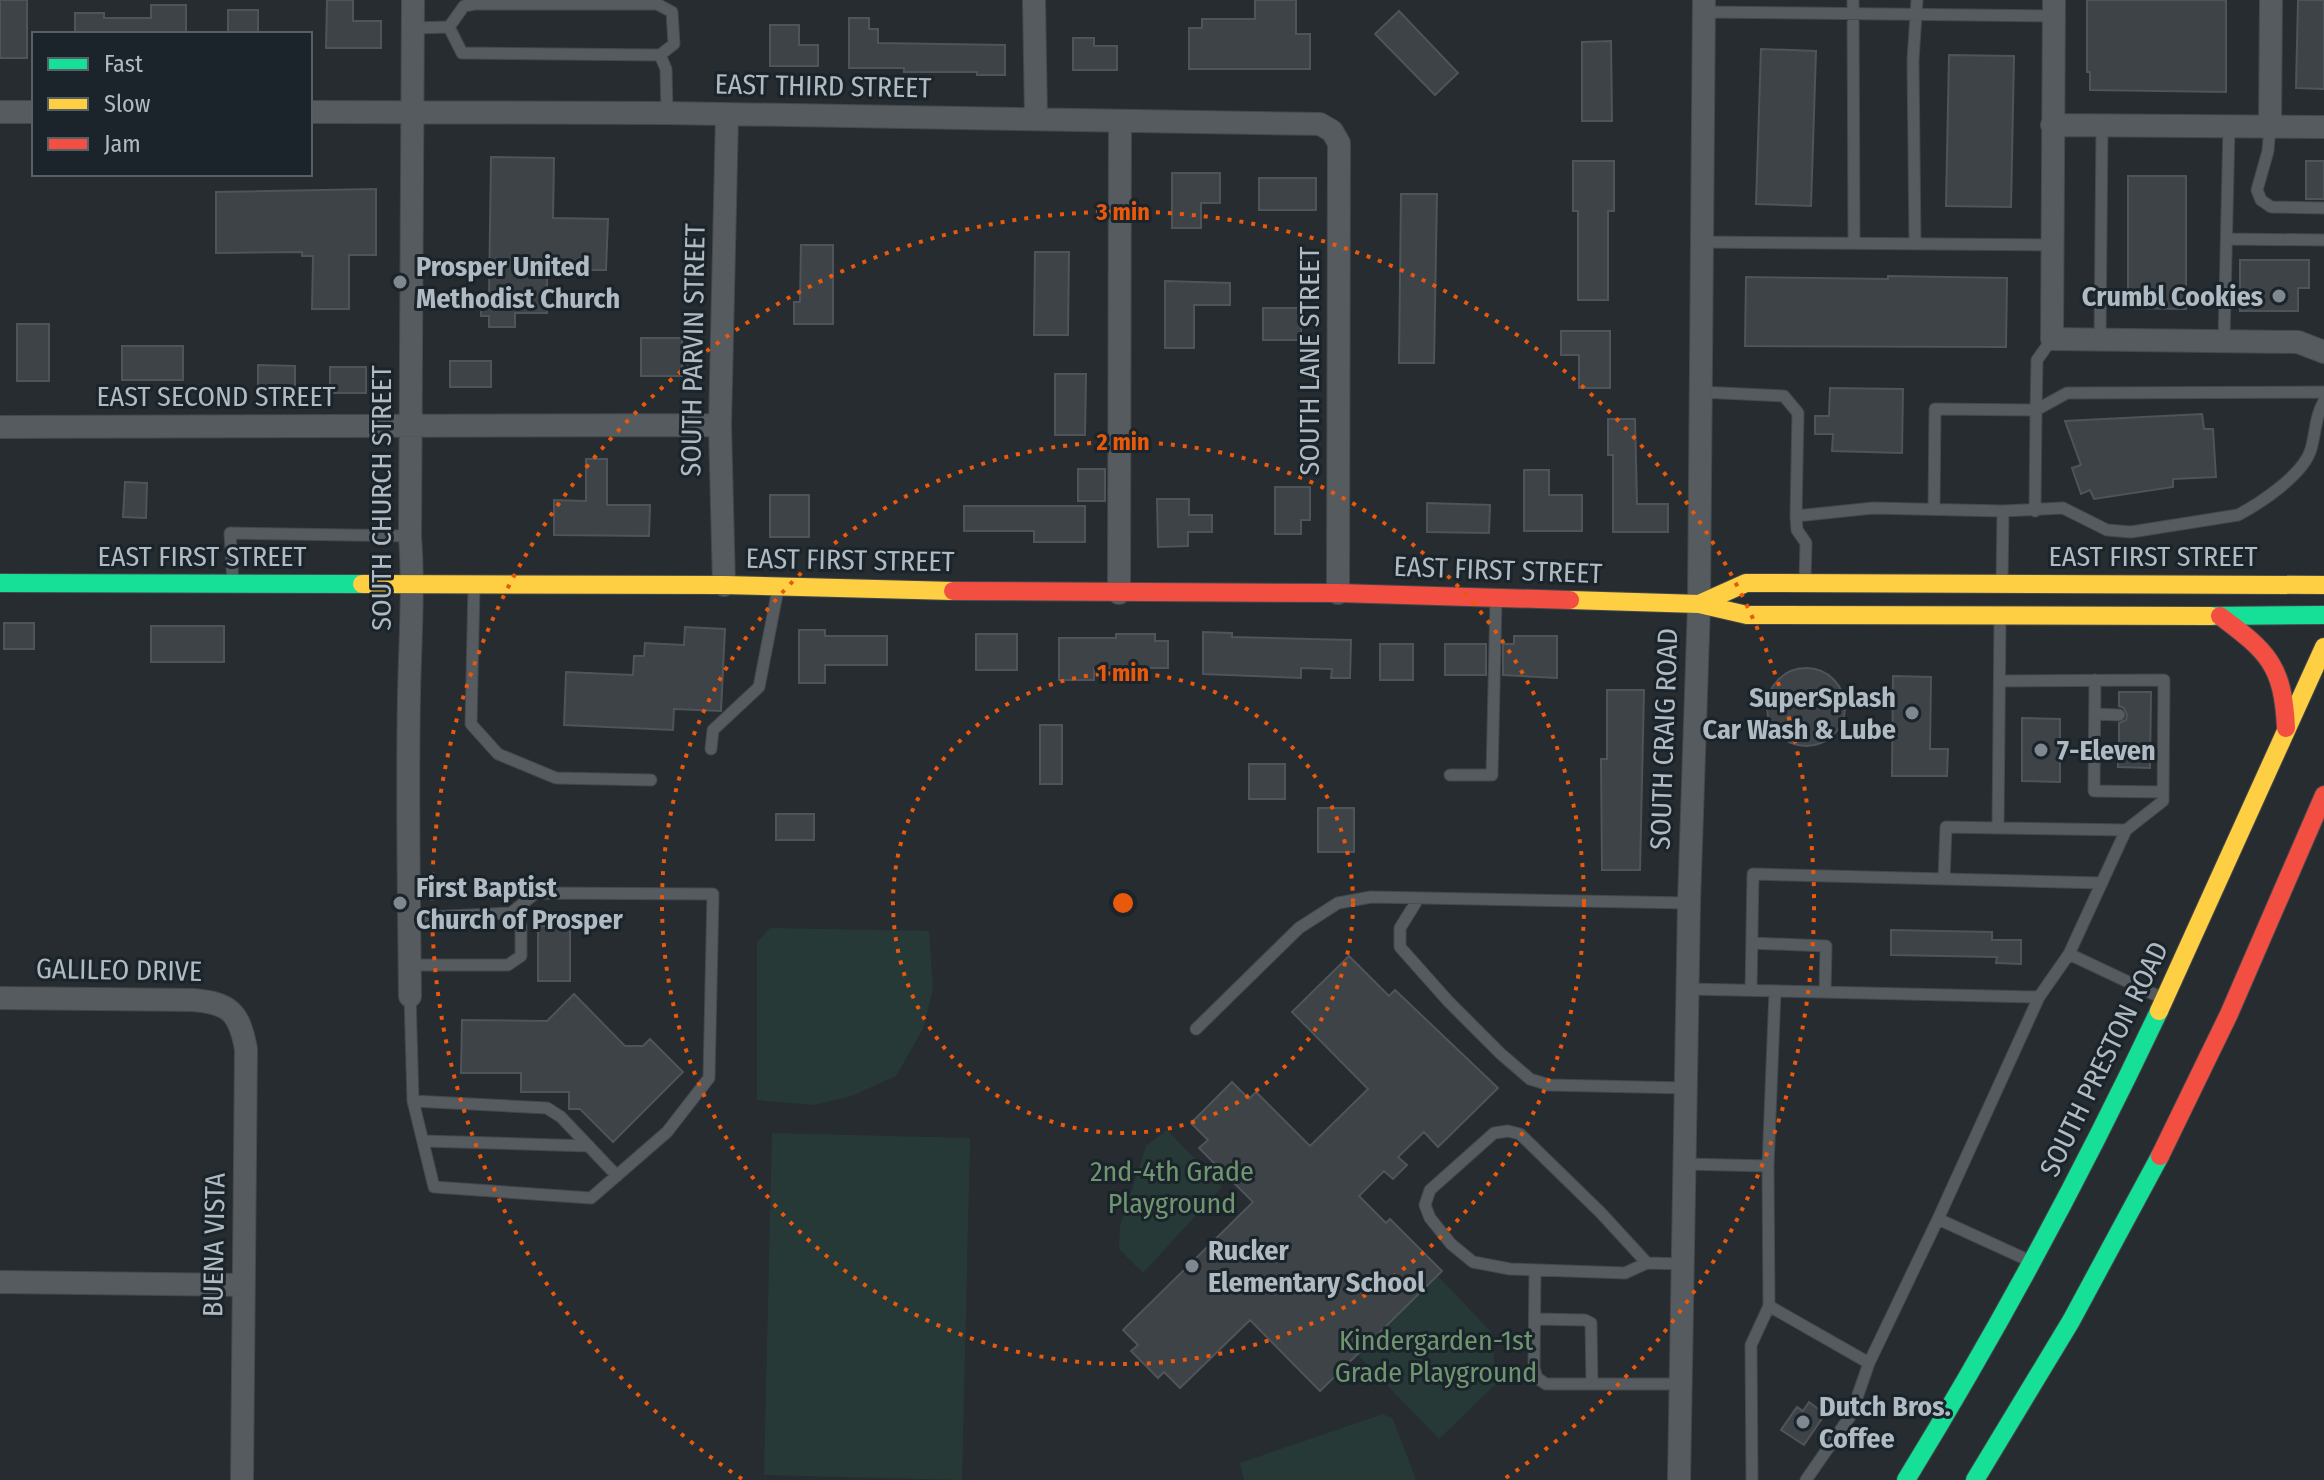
<svg xmlns="http://www.w3.org/2000/svg" width="2324" height="1480" font-family="'Fira Sans Condensed',sans-serif">
<rect width="100%" height="100%" fill="#262c30"/>
<!-- green -->
<path fill="#273937" d="M 770,928 L 929,931 L 933,989 L 923,1029 L 896,1076 L 854,1095 L 815,1105 L 757,1100 L 757,942 Z
M 1167,1130 L 1222,1187 L 1143,1273 L 1119,1249 L 1120,1226 L 1146,1146 Z
M 772,1133 L 970,1138 L 962,1480 L 764,1475 Z
M 1437,1275 L 1492,1333 L 1496,1384 L 1439,1439 L 1357,1354 Z
M 1383,1414 L 1393,1419 L 1416,1480 L 1244,1480 L 1240,1463 Z"/>
<!-- building -->
<path fill="#3e4347" stroke="#4e5459" stroke-width="2" d="M 0,0 L 27,0 L 27,58 L 0,58 Z
M 327,0 L 353,0 L 353,21 L 381,21 L 381,48 L 326,48 Z
M 1255,0 L 1296,0 L 1296,34 L 1310,34 L 1310,69 L 1189,69 L 1189,28 L 1202,28 L 1202,19 L 1255,19 Z
M 2087,0 L 2226,0 L 2226,92 L 2090,90 L 2090,72 L 2087,72 Z
M 2298,0 L 2324,0 L 2324,89 L 2296,88 Z
M 151,5 L 186,5 L 186,34 L 75,34 L 75,13 L 104,13 L 104,18 L 151,18 Z
M 228,10 L 258,10 L 258,34 L 228,34 Z
M 1399,11 L 1458,73 L 1435,95 L 1375,34 Z
M 849,18 L 869,18 L 869,29 L 878,29 L 878,43 L 1005,45 L 1005,75 L 977,75 L 977,72 L 904,72 L 904,68 L 849,68 Z
M 770,25 L 799,25 L 799,45 L 818,45 L 818,66 L 770,66 Z
M 1073,38 L 1094,38 L 1094,46 L 1117,46 L 1117,70 L 1073,70 Z
M 1611,41 L 1612,121 L 1582,121 L 1582,42 Z
M 1761,49 L 1816,51 L 1811,206 L 1756,204 Z
M 1949,55 L 2014,56 L 2011,207 L 1946,206 Z
M 491,157 L 554,158 L 553,218 L 608,219 L 606,270 L 547,270 L 547,313 L 515,313 L 515,327 L 489,327 L 489,316 L 481,316 L 481,296 L 489,296 Z
M 1573,161 L 1614,161 L 1614,211 L 1608,211 L 1608,300 L 1578,300 L 1578,211 L 1573,211 Z
M 2306,161 L 2324,161 L 2324,199 L 2306,199 Z
M 1172,173 L 1220,173 L 1220,203 L 1201,203 L 1201,228 L 1172,228 Z
M 2128,176 L 2186,176 L 2186,309 L 2128,308 Z
M 1259,178 L 1316,178 L 1316,210 L 1259,210 Z
M 376,189 L 376,255 L 349,255 L 349,309 L 312,309 L 313,256 L 302,256 L 302,252 L 216,253 L 216,192 Z
M 1401,194 L 1437,194 L 1434,363 L 1399,363 Z
M 801,245 L 833,245 L 833,324 L 794,324 L 794,302 L 800,302 Z
M 1035,252 L 1069,252 L 1068,335 L 1034,335 Z
M 2240,260 L 2309,260 L 2309,288 L 2298,288 L 2298,311 L 2240,311 Z
M 1888,276 L 2007,278 L 2006,347 L 1745,346 L 1746,277 L 1888,279 Z
M 1165,281 L 1230,283 L 1230,305 L 1194,305 L 1194,348 L 1165,348 Z
M 1263,308 L 1301,308 L 1301,340 L 1263,340 Z
M 17,324 L 49,324 L 49,381 L 17,381 Z
M 1561,331 L 1610,331 L 1610,388 L 1579,388 L 1579,355 L 1561,355 Z
M 641,338 L 682,338 L 682,376 L 641,376 Z
M 122,346 L 183,346 L 183,380 L 122,380 Z
M 450,361 L 491,361 L 491,387 L 450,387 Z
M 258,365 L 295,366 L 295,391 L 258,391 Z
M 330,367 L 366,367 L 366,393 L 330,393 Z
M 1055,374 L 1086,374 L 1085,435 L 1055,435 Z
M 1830,388 L 1903,389 L 1902,453 L 1832,451 L 1833,434 L 1815,434 L 1815,416 L 1829,416 Z
M 2202,414 L 2204,429 L 2213,429 L 2216,477 L 2173,479 L 2173,487 L 2094,499 L 2090,490 L 2081,494 L 2072,468 L 2081,465 L 2065,421 Z
M 1608,419 L 1635,419 L 1637,504 L 1668,504 L 1668,532 L 1613,532 L 1613,455 L 1608,455 Z
M 586,459 L 607,459 L 607,505 L 650,505 L 649,536 L 554,535 L 554,500 L 586,501 Z
M 1078,469 L 1105,469 L 1105,501 L 1078,501 Z
M 1524,470 L 1549,470 L 1549,495 L 1582,495 L 1582,531 L 1524,531 Z
M 125,482 L 147,483 L 146,518 L 123,517 Z
M 1275,487 L 1310,487 L 1310,520 L 1301,520 L 1301,534 L 1275,534 Z
M 770,495 L 809,495 L 809,537 L 770,537 Z
M 1157,499 L 1189,499 L 1189,515 L 1212,515 L 1212,532 L 1188,532 L 1188,546 L 1158,547 Z
M 1427,503 L 1490,505 L 1489,533 L 1427,532 Z
M 964,506 L 1085,506 L 1085,542 L 1034,542 L 1034,531 L 964,531 Z
M 4,623 L 34,623 L 34,649 L 4,649 Z
M 151,626 L 224,626 L 224,662 L 151,662 Z
M 685,627 L 725,629 L 721,711 L 674,709 L 673,730 L 564,725 L 566,672 L 633,675 L 634,656 L 644,656 L 645,643 L 684,645 Z
M 799,630 L 825,630 L 825,636 L 887,636 L 887,665 L 825,665 L 825,683 L 799,683 Z
M 1203,632 L 1232,633 L 1232,637 L 1351,640 L 1350,678 L 1331,678 L 1332,669 L 1301,668 L 1301,678 L 1203,674 Z
M 976,634 L 1017,634 L 1017,670 L 976,670 Z
M 1116,634 L 1155,634 L 1155,641 L 1168,641 L 1168,668 L 1094,668 L 1094,680 L 1059,680 L 1059,638 L 1116,638 Z
M 1514,636 L 1557,636 L 1557,678 L 1503,675 L 1503,644 L 1514,644 Z
M 1380,644 L 1413,644 L 1413,680 L 1380,680 Z
M 1445,644 L 1486,644 L 1486,675 L 1445,675 Z
M1767 707a39 39 0 1 1 78 0a39 39 0 1 1-78 0Z
M 1893,676 L 1931,677 L 1930,749 L 1948,749 L 1947,776 L 1892,776 Z
M 1607,690 L 1644,690 L 1640,870 L 1602,870 L 1601,759 L 1607,759 Z
M 2119,692 L 2151,692 L 2150,768 L 2118,767 L 2118,760 L 2124,758 L 2127,752 L 2126,746 L 2119,742 L 2119,723 L 2126,720 L 2127,715 L 2124,708 L 2119,706 Z
M 2022,718 L 2060,719 L 2060,782 L 2022,781 Z
M 1040,725 L 1062,725 L 1062,784 L 1040,784 Z
M 1249,764 L 1285,764 L 1285,799 L 1249,799 Z
M 1318,808 L 1354,808 L 1354,852 L 1318,852 Z
M 776,814 L 814,814 L 814,840 L 776,840 Z
M 538,926 L 570,926 L 570,981 L 538,981 Z
M 1891,930 L 1992,932 L 1992,940 L 2021,940 L 2021,964 L 1996,963 L 1997,957 L 1891,955 Z
M 1349,956 L 1389,996 L 1395,990 L 1498,1088 L 1438,1147 L 1424,1132 L 1398,1157 L 1407,1165 L 1393,1179 L 1384,1171 L 1359,1196 L 1386,1223 L 1390,1219 L 1442,1271 L 1320,1391 L 1250,1320 L 1180,1388 L 1164,1372 L 1158,1378 L 1131,1351 L 1138,1345 L 1123,1330 L 1253,1202 L 1199,1148 L 1208,1140 L 1191,1123 L 1232,1082 L 1249,1099 L 1256,1092 L 1310,1146 L 1368,1089 L 1292,1012 Z
M 574,994 L 625,1046 L 643,1046 L 650,1039 L 683,1072 L 613,1142 L 580,1109 L 569,1109 L 569,1092 L 521,1092 L 521,1073 L 461,1073 L 462,1020 L 547,1021 Z
M 1809,1402 L 1825,1414 L 1804,1445 L 1781,1430 L 1797,1407 L 1803,1411 Z"/>
<g fill="none" stroke-linecap="round" stroke-linejoin="round">
<!-- lane casing -->
<g stroke="#44484b" stroke-width="13">
<path id="lane" d="M 1853,0 L 1854,243
M 1704,12 L 2054,16
M 449,27 L 464,6 L 475,4 L 657,4 L 672,12 L 674,44 L 660,55
M 414,28 L 449,27 L 462,53 L 660,55 L 666,69 L 667,113
M 2270,126 L 2268,151 L 2257,190 L 2261,200 L 2271,207 L 2324,208
M 2227,239 L 2324,240
M 1701,242 L 2051,245
M 1915,244 L 1913,60 L 1917,0
M 2100,340 L 2102,126
M 2224,341 L 2229,127
M 1700,392 L 1784,396 L 1798,413 L 1796,516 L 1797,530 L 1806,543 L 1805,579
M 1934,509 L 1935,409 L 2036,410 L 2037,360 L 2052,339
M 2003,511 L 2063,508 L 2107,530 L 2131,532 L 2238,515 C 2261,503 2304,474 2311,449 C 2316,431 2315,417 2324,401
M 2035,511 L 2036,410 L 2067,393 L 2324,392
M 1796,516 L 1873,508 L 2003,511 L 2002,583
M 233,583 L 230,533 L 410,536
M 474,586 L 471,724 L 498,754 L 556,778 L 651,780
M 2000,618 L 1998,828 L 2126,830 L 2069,954 L 2160,997
M 2095,680 L 2094,791 L 2163,792
M 2000,681 L 2164,680 L 2163,801 L 2126,830
M 2095,714 L 2119,715
M 711,749 L 713,730 L 759,687 L 778,589
M 2095,751 L 2119,751
M 1450,775 L 1492,775 L 1496,599
M 1944,879 L 1946,827 L 1998,828
M 1418,899 L 1400,928 L 1400,947 L 1448,1001 L 1501,1054 L 1530,1079 L 1549,1085 L 1686,1088
M 409,918 L 511,913 L 536,893 L 713,894 L 709,1078 L 667,1132 L 591,1198 L 434,1187 L 413,1101 L 410,996
M 1752,943 L 1826,946 L 1825,992
M 410,965 L 508,965 L 521,956 L 521,926 L 511,913
M 1689,989 L 2039,997 L 2069,954
M 1751,990 L 1753,874 L 2102,883
M 1196,1029 L 1299,928 L 1338,903 L 1371,897 L 1689,903
M 413,1101 L 547,1108 L 561,1117 L 617,1176
M 423,1141 L 589,1146
M 1685,1164 L 1768,1166 L 1775,991
M 1938,1219 L 2030,1261
M 1647,1263 L 1601,1213 L 1520,1134 L 1508,1131 L 1494,1133 L 1430,1190 L 1425,1205 L 1430,1218 L 1451,1244 L 1473,1262 L 1510,1269 L 1625,1273 L 1647,1263 L 1684,1264
M 1535,1270 L 1534,1368 L 1537,1378 L 1546,1384 L 1682,1384
M 1769,1306 L 1869,1363
M 1535,1319 L 1585,1320 L 1591,1323 L 1592,1384
M 1752,1480 L 1751,1345 L 1769,1306 L 1768,1166
M 1806,1480 L 1851,1415 L 1869,1363 L 1938,1219 L 2039,997"/>
</g>
<!-- street casing -->
<g stroke="#44484b" stroke-width="24">
<path id="street" d="M 1034,0 L 1036,118
M 2054,0 L 2052,339 L 2298,342 L 2324,352
M 0,112 L 34,112
M 310,112 L 667,113 L 1320,124 L 1332,131 L 1339,143 L 1338,593
M 2052,125 L 2324,127
M 2270,126 L 2271,0
M 0,427 L 720,425
M 724,585 L 720,425 L 727,115
M 1119,593 L 1120,121
M 410,996 C 409,896 407,796 409,695 C 410,642 414,590 410,536 L 413,0
M 0,998 L 193,1000 C 230,1003 239,1012 246,1049 L 242,1480
M 0,1282 L 243,1285
M 1679,1480 L 1689,903 L 1699,604 L 1704,0"/>
</g>
<!-- fast casing -->
<g stroke="#44484b" stroke-width="20">
<path id="fast" d="M 0,583 L 362,584
M 2211,616 L 2324,615
M 1906,1480 C 1999,1328 2083,1172 2159,1011
M 1975,1480 L 2071,1321 L 2160,1156"/>
</g>
<!-- slow casing -->
<g stroke="#44484b" stroke-width="20">
<path id="slow" d="M 362,584 L 724,585 L 953,591
M 1570,600 L 1699,604 L 1747,615 L 2211,616
M 1699,604 L 1746,583 L 2324,585
M 2159,1011 L 2324,647"/>
</g>
<!-- jam casing -->
<g stroke="#44484b" stroke-width="20">
<path id="jam" d="M 953,591 L 1338,593 L 1570,600
M 2220,616 C 2268,652 2283,665 2286,728
M 2160,1156 L 2229,1014 L 2324,795"/>
</g>
<!-- lane -->
<use href="#lane" stroke="#565b5f" stroke-width="11"/>
<!-- street -->
<use href="#street" stroke="#565b5f" stroke-width="22"/>
<!-- fast -->
<use href="#fast" stroke="#16e098" stroke-width="18"/>
<!-- slow -->
<use href="#slow" stroke="#ffcf43" stroke-width="18"/>
<!-- jam -->
<use href="#jam" stroke="#f24e42" stroke-width="18"/>
</g>
<!-- distance rings -->
<g fill="none" stroke="#e8590c" stroke-width="4" stroke-dasharray="4 8">
<circle cx="1123" cy="903" r="230"/>
<circle cx="1123" cy="903" r="461"/>
<path d="M742 1479A691 691 0 1 1 1504 1479"/>
</g>
<!-- markers -->
<g fill="#7f8890" stroke="#1a242a" stroke-width="3">
<circle cx="400" cy="282" r="8"/>
<circle cx="2279" cy="296" r="8"/>
<circle cx="1912" cy="713" r="8"/>
<circle cx="2041" cy="750" r="8"/>
<circle cx="400" cy="903" r="8"/>
<circle cx="1192" cy="1266" r="8"/>
<circle cx="1803" cy="1422" r="8"/>
</g>
<g text-anchor="middle" dominant-baseline="central" stroke-width="6" stroke-linejoin="round" paint-order="stroke">
<!-- street labels -->
<g font-size="28" fill="#afbac3" stroke="#1a242a">
<text transform="translate(823 86) rotate(1)">EAST THIRD STREET</text>
<text transform="translate(693 350) rotate(-89)">SOUTH PARVIN STREET</text>
<text transform="translate(1309 361) rotate(-90)">SOUTH LANE STREET</text>
<text x="216" y="396">EAST SECOND STREET</text>
<text transform="translate(381 498) rotate(-90)">SOUTH CHURCH STREET</text>
<text x="202" y="556">EAST FIRST STREET</text>
<text x="2153" y="556">EAST FIRST STREET</text>
<text transform="translate(850 560) rotate(1)">EAST FIRST STREET</text>
<text transform="translate(1498 570) rotate(2)">EAST FIRST STREET</text>
<text transform="translate(1664 739) rotate(-88)">SOUTH CRAIG ROAD</text>
<text transform="translate(119 970) rotate(1)">GALILEO DRIVE</text>
<text transform="translate(2104 1059) rotate(-64)">SOUTH PRESTON ROAD</text>
<text transform="translate(214 1245) rotate(-89)">BUENA VISTA</text>
</g>
<!-- poi labels -->
<g font-size="28" font-weight="bold" fill="#afbac3" stroke="#1a242a" text-anchor="start">
<text x="416" y="266">Prosper United<tspan x="416" dy="32">Methodist Church</tspan></text>
<text x="2263" y="296" text-anchor="end">Crumbl Cookies</text>
<text x="1896" y="697" text-anchor="end">SuperSplash<tspan x="1896" dy="32">Car Wash &amp; Lube</tspan></text>
<text x="2057" y="750">7-Eleven</text>
<text x="416" y="887">First Baptist<tspan x="416" dy="32">Church of Prosper</tspan></text>
<text x="1208" y="1250">Rucker<tspan x="1208" dy="32">Elementary School</tspan></text>
<text x="1819" y="1406">Dutch Bros.<tspan x="1819" dy="32">Coffee</tspan></text>
</g>
<!-- park labels -->
<g font-size="28" fill="#709671" stroke="#1a242a">
<text x="1172" y="1171">2nd-4th Grade<tspan x="1172" dy="32">Playground</tspan></text>
<text x="1436" y="1340">Kindergarden-1st<tspan x="1436" dy="32">Grade Playground</tspan></text>
</g>
</g>
<circle cx="1123" cy="903" r="12" fill="#e8590c" stroke="#1a242a" stroke-width="4"/>
<g font-size="24" text-anchor="middle" font-weight="bold" fill="#e8590c" stroke="#1a242a" stroke-width="6" stroke-linejoin="round" paint-order="stroke">
<text x="1123" y="220">3 min</text>
<text x="1123" y="450">2 min</text>
<text x="1123" y="681">1 min</text>
</g>
<!-- legend -->
<rect x="32" y="32" width="280" height="144" fill="#1a242a" stroke="#566067" stroke-width="2"/>
<rect x="48" y="58" width="40" height="12" fill="#16e098" stroke="#566067" stroke-width="2"/>
<text x="104" y="72" font-size="24" fill="#afbac3">Fast</text>
<rect x="48" y="98" width="40" height="12" fill="#ffcf43" stroke="#566067" stroke-width="2"/>
<text x="104" y="112" font-size="24" fill="#afbac3">Slow</text>
<rect x="48" y="138" width="40" height="12" fill="#f24e42" stroke="#566067" stroke-width="2"/>
<text x="104" y="152" font-size="24" fill="#afbac3">Jam</text>
</svg>
